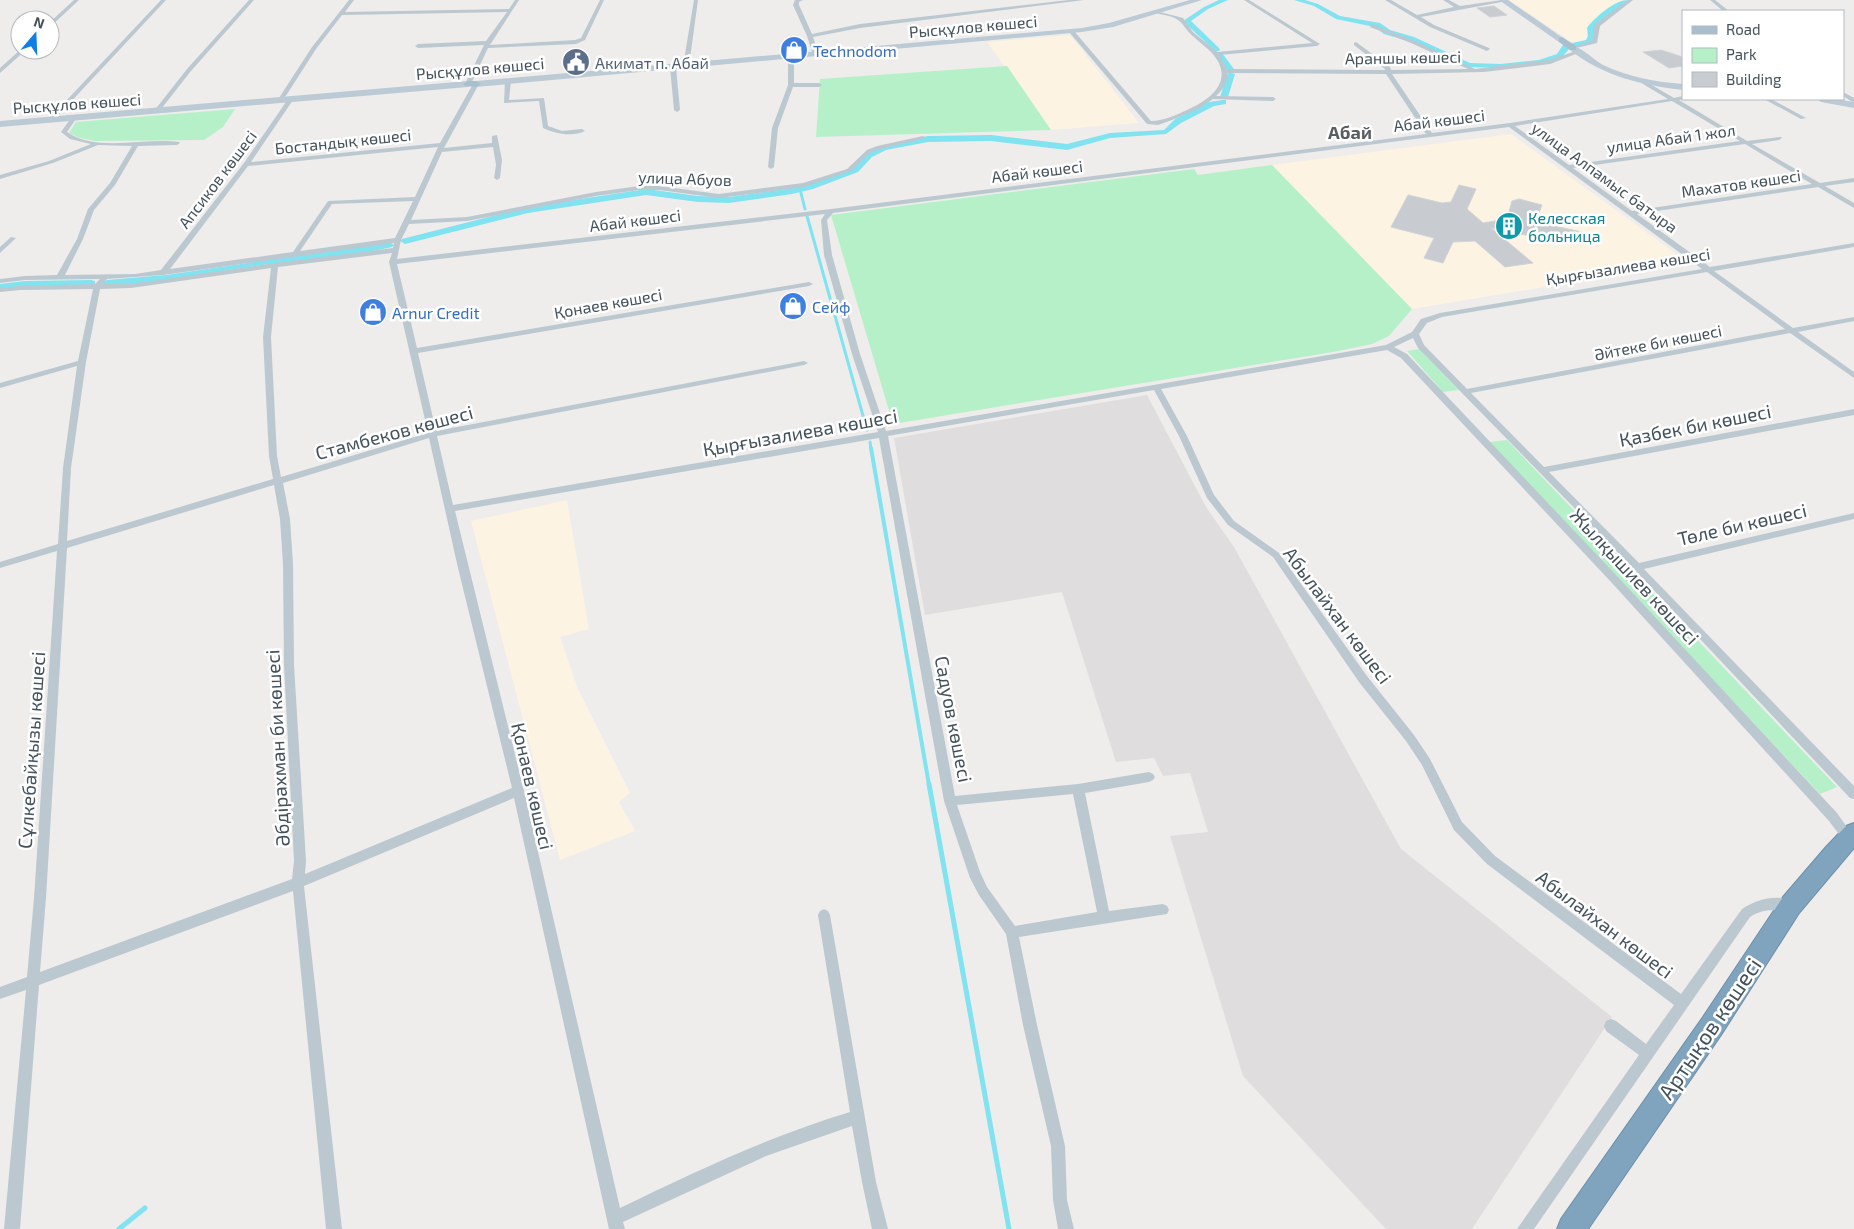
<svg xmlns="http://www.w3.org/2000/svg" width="1854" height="1229" font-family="'Exo 2',sans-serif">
<rect width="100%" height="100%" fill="#efecec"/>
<!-- commercial -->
<path fill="#fcf3e2" d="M 1509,0 L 1621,0 L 1589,25 L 1586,41 L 1575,44 Z
M 1070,35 L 1139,123 L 1051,130 L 987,42 Z
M 1511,134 L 1689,263 L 1412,309 L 1272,165 Z
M 567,500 L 589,629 L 560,637 L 578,689 L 630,793 L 619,802 L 635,831 L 560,860 L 471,521 Z"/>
<!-- education -->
<path fill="#e0ddde" d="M 1147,395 L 1206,507 L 1234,547 L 1401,849 L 1612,1017 L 1472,1229 L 1386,1229 L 1243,1076 L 1170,836 L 1208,832 L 1190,773 L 1163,776 L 1154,758 L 1116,762 L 1062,592 L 925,615 L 894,438 Z"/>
<!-- green -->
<path fill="#b6f0c8" d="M 1007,66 L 1051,130 L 816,137 L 820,79 Z
M 235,109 L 223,127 L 204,140 L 95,141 L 80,138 L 69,133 L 76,122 Z
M 1272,165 L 1412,309 L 1389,336 L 1372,344 L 1333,352 L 893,424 L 831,215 L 1194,169 L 1198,175 Z
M 1419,349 L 1459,390 L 1443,392 L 1407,351 Z
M 1507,440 L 1837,787 L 1820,794 L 1490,442 Z"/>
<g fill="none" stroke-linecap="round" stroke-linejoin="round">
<!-- stream-far3 -->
<path stroke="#81e2f0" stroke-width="2" d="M 800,189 L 801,194"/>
<!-- stream-far2 -->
<path stroke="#81e2f0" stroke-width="3" d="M 801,193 L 805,209
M 807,216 L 867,430
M 870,442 L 871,449"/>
<!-- stream-far1 -->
<path stroke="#81e2f0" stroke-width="4" d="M 871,448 L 929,785"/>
<!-- stream -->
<path stroke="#81e2f0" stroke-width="5" d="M 929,784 L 1009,1229
M 119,1229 L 145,1208"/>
<!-- canal -->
<path fill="#81e2f0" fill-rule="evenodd" d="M 1219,0 L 1228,0 L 1208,9 L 1191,21 L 1219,48 L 1220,50 L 1216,52 L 1183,21 L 1204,7 Z
M 1294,0 L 1305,0 L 1318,4 L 1340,16 L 1380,23 L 1390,30 L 1414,37 L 1470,63 L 1501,64 L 1539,60 L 1557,54 L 1563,45 L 1586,40 L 1588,36 L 1587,28 C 1595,17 1615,0 1628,0 L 1597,26 L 1595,28 L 1596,36 L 1592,44 L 1569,49 L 1561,58 L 1539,64 L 1501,68 L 1468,67 L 1408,41 L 1384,34 L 1375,27 L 1336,19 L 1314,6 Z
M 1216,53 L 1222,53 L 1234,69 L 1233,71 L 1227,71 L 1215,55 Z
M 1228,72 L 1235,74 L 1228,97 L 1224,99 L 1220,97 Z
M 1223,100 L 1226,100 L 1226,104 L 1214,106 L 1181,123 L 1166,134 L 1110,138 L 1067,150 L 991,141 L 928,142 L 886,150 L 872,157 L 858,172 L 813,189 L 792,194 L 729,203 L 698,202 L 646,195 L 528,213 L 405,244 L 400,241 L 402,239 L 528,207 L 646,189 L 698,196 L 729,197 L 792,188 L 807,185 L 852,168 L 866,153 L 880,146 L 928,136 L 991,135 L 1067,144 L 1110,133 L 1164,130 L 1175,119 L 1209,102 Z
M 389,242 L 394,245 L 392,247 C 350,257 306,259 263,265 C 211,272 160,284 107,286 L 102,283 L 107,280 L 166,275 Z
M 91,280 L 95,281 L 95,285 L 25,287 L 0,290 L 0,284 L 25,281 Z"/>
</g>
<!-- building -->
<path fill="#c8ccd1" stroke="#cfd3d8" d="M 1494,6 L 1507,15 L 1490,17 L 1477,8 Z
M 1661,50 L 1683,57 L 1683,66 L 1669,68 L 1643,52 Z
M 1459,185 L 1476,189 L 1467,209 L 1483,223 L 1507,219 L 1512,201 L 1519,199 L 1542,205 L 1535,222 L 1582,232 L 1579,242 L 1565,243 L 1491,228 L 1533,263 L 1505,267 L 1475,241 L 1453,242 L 1443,263 L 1424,258 L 1434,238 L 1391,227 L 1408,195 L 1442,203 L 1451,202 Z"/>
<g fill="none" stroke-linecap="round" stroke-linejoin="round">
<!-- highway casing -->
<g stroke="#6c8faa" stroke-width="2">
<path id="highway" d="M 1854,823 L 1854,848 L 1799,913 L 1721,1035 L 1588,1229 L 1557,1229 L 1561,1219 L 1703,1017 L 1783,897 L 1826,847 L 1846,826 Z"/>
</g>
<!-- street -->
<path fill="#bcc8d0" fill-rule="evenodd" d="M 74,0 L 79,0 L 50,27 L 50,22 Z
M 161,0 L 166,0 L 52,122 L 48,122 L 48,120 Z
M 249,0 L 254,0 L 191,71 L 158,113 L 154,113 L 154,111 L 187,69 Z
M 349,0 L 354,0 L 345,12 L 509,9 L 515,0 L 519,0 L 490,45 L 575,40 L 581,38 L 600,0 L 604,0 L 585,40 L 576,44 L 488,48 L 471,84 L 468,86 L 465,84 L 484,45 L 418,48 L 415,46 L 418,44 L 486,41 L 507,12 L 342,15 L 316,49 L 282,102 L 278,102 L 277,101 L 312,47 Z
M 694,0 L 698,0 L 689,66 L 686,68 L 683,66 Z
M 795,0 L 803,0 L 799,2 L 799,5 L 812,34 L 860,24 L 1069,0 L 1084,0 L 860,28 L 813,37 L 819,55 L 816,57 L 813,55 L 807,36 L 793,5 Z
M 1244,0 L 1249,0 L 1320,44 L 1317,46 L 1219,55 L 1227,69 L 1385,70 L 1385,69 L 1354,45 L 1354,43 L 1356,42 L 1390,67 L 1391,70 L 1468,69 L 1411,43 L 1370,27 L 1372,24 L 1415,41 L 1475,69 L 1549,60 L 1576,51 L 1581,52 L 1550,64 L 1484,72 L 1392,74 L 1432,133 L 1510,123 L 1668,99 L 1643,84 L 1642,83 L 1645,81 L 1674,98 L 1683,96 L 1683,99 L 1685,99 L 1679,100 L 1747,141 L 1781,137 L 1782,138 L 1779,140 L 1752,144 L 1820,183 L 1854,178 L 1854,182 L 1825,186 L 1854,203 L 1854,208 L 1818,187 L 1637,214 L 1710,267 L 1854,243 L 1854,247 L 1714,271 L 1793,328 L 1854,317 L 1854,321 L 1798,332 L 1854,372 L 1854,378 L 1790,333 L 1471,393 L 1544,467 L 1854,409 L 1854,415 L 1549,472 L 1639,563 L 1854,513 L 1854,519 L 1644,569 L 1854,786 L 1854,799 L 1850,798 L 1634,569 L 1418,348 L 1413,338 L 1394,347 L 1407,354 L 1617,576 L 1837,813 L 1854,837 L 1852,841 L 1848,842 L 1844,841 L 1829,821 L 1611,582 L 1401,358 L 1387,350 L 1161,389 L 1187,436 L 1214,495 L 1234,521 L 1279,553 L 1367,676 L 1414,735 L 1430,759 L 1462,822 L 1495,856 L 1681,994 L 1742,909 C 1757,899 1776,894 1794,901 L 1796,905 L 1794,909 C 1778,915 1771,904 1750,917 L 1534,1229 L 1517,1229 L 1639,1055 L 1606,1031 L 1604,1026 L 1606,1021 L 1611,1019 L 1616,1021 L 1646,1044 L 1674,1005 L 1487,864 L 1454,830 L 1422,765 L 1406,741 L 1359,682 L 1273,557 L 1228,525 L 1207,498 L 1179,436 L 1154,390 L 888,436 L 955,796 L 1078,784 L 1149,772 L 1153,774 L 1155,777 L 1153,780 L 1149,782 L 1085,793 L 1109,911 L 1163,904 L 1167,906 L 1169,910 L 1167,914 L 1019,937 L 1037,1025 L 1065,1146 L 1067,1200 L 1074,1229 L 1058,1229 L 1053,1200 L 1051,1146 L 1023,1025 L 1006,934 L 979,895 L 970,878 L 944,801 L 879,438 L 455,511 L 524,791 L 620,1208 C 695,1172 770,1136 850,1112 L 818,915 L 820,911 L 824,909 L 828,911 L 830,915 L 876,1182 L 888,1229 L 872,1229 L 862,1182 L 852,1126 L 766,1156 L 623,1222 L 625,1229 L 609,1229 L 514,798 L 304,886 L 342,1229 L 326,1229 L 293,891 L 39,985 L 20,1229 L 4,1229 L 26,990 L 0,999 L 0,987 L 27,977 L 34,898 L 57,551 L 0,568 L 0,562 L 58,544 L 63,468 L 77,366 L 0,388 L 0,383 L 78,361 L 93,289 L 20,290 L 0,292 L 0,288 L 20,286 L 95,284 L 100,279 L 25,280 L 0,283 L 0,279 L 25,276 L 57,275 L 77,239 L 88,209 L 110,183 L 132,146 L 98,145 L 53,163 L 0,179 L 0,175 L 49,161 L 91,144 L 70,139 L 61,132 L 71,118 L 73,117 L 76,119 L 67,132 C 97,153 145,137 179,142 L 180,143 L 177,145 L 138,146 L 115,185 L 94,210 L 83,239 L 65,275 L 135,274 L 161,270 L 244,163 L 288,99 L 290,98 L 293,100 L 251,162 L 440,143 L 473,84 L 478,83 L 479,84 L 444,148 L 492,143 L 492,136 L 497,135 L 502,160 L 500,178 L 497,180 L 494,178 L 496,165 L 493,147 L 442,152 L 411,220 L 467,217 L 596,192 L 639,186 L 659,186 L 719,194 L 803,183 L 847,169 L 867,150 L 877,146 L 923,136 L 926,138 L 881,149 L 871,152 L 851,171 L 804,187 L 719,198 L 659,190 L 639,190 L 596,196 L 467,221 L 409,224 L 401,240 L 397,259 L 831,209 L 1426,134 L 1386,74 L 1227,73 C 1228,82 1223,90 1216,96 L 1273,97 L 1276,99 L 1273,101 L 1213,99 L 1200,108 L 1172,120 L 1158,125 L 1147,124 L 1069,32 L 1074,31 L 1151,121 C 1164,121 1179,114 1191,108 C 1216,96 1234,77 1211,52 C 1206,47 1199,42 1194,37 C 1188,33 1183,23 1178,20 C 1173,16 1163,15 1156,13 L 1156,11 L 1183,18 L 1193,32 L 1217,52 L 1312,43 ZM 1672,101 L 1740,141 L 1569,165 L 1515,126 ZM 1509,127 L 1702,269 L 1440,313 L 1421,319 L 1412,332 L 1386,345 L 886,431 L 860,354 L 832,255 L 827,220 L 833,213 ZM 1745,144 L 1812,184 L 1632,211 L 1573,168 ZM 438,147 L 415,197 L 328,201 L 293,252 L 170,269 L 248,166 ZM 413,201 L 395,238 L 300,251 L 332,204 ZM 825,214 L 821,220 L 824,255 L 852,354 L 878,432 L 453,505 L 437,436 L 804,365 L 808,363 L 804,361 L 436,431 L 418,353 L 809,286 L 813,284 L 809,282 L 417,348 L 397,264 ZM 394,243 L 393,248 L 275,263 L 131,284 L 103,284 L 107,279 L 163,275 ZM 392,253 L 389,262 L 428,433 L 281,477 L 277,456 L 271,337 L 278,267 ZM 271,268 L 263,337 L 269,456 L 273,479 L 67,541 L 71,468 L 86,362 L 100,289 L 131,288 ZM 1707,272 L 1785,329 L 1467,389 L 1424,345 L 1419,334 L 1427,323 L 1442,317 ZM 429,438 L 458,568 L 512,788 L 305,874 L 306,861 L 294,665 L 293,564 L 290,519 L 283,483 ZM 274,485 L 280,519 L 283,564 L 284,665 L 294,861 L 292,879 L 40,972 L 46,898 L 67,548 ZM 1073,794 L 1097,912 L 1015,926 L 987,887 L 980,872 L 957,805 Z
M 1385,0 L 1391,0 L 1417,15 L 1454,7 L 1443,0 L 1449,0 L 1460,6 L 1502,0 L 1507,1 L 1421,17 L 1434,25 L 1489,48 L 1490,49 L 1487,51 L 1430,27 Z
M 1628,0 L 1633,0 L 1600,26 L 1597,43 L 1572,49 L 1572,47 L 1592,41 L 1595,24 Z
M 1710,0 L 1715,0 L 1729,11 L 1723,11 Z
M 20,50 L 26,50 L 0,73 L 0,68 Z
M 791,55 L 794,57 L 794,83 L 819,83 L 822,85 L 819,87 L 793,87 L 778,128 L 774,167 L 771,169 L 768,167 L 772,128 L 788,85 L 788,57 Z
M 673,65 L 676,67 L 680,110 L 677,112 L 674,110 L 670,67 Z
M 508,79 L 511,81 L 509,100 L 544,98 L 548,126 L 562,131 L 582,129 L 585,131 C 573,137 555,134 543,128 L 539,101 L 504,103 L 505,81 Z
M 1843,92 L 1854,98 L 1854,103 L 1843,96 Z
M 1764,99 L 1771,99 L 1806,118 L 1801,119 Z
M 11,237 L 16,238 L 0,253 L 0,247 Z"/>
<!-- secondary -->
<path fill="#bbcad4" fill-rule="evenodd" d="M 1190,0 L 1202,0 L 1113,27 L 1082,32 L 476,87 L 472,84 L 468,87 L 0,127 L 0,121 L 468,81 L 472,84 L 476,81 L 1082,28 L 1109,23 Z
M 1499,0 L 1508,0 L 1566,40 L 1559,42 Z
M 1570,46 C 1580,45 1594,60 1603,65 C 1629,77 1655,82 1683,84 L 1683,90 C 1641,85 1603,76 1570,50 Z
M 1817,99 L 1834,99 L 1854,102 L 1854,108 L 1821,102 Z"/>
<!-- primary -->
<path fill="#aabfcd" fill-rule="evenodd" d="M 1562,37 L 1576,46 L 1576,50 L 1570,50 L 1559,42 L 1559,38 Z
M 468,81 L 476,81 L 481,84 L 476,87 L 465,86 L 463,84 Z"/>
<!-- highway -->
<use href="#highway" fill="#80a4be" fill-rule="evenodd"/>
</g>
<!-- icons -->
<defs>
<g id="shop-disc" transform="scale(1.4375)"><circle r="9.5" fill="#3f7fe0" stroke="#fff"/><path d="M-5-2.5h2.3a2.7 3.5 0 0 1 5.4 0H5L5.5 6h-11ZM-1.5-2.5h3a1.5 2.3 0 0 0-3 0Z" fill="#fff"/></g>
<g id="civic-disc" transform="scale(1.4375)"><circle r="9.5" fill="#5c6f8a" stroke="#fff"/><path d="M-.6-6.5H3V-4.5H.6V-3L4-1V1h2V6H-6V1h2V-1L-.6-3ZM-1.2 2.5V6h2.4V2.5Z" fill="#fff"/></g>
<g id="building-disc" transform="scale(1.4375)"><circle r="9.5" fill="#0f9aa8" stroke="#fff"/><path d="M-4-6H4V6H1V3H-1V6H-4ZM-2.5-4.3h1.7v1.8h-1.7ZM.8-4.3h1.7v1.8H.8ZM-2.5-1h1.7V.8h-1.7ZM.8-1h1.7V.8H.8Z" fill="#fff"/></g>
</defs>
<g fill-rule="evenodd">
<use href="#shop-disc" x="794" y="50"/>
<use href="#civic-disc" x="576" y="62"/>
<use href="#building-disc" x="1509" y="226"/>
<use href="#shop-disc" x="793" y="306"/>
<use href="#shop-disc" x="373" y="312"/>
</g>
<g text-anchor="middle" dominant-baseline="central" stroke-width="5" stroke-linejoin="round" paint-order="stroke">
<!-- far-street labels -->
<g font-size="16" fill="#44515a" stroke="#fff">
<text transform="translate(973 26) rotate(-5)">Рысқұлов көшесі</text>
<text transform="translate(1403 57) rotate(-1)">Араншы көшесі</text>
<text transform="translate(480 68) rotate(-5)">Рысқұлов көшесі</text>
<text transform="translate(77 103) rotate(-4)">Рысқұлов көшесі</text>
<text transform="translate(1439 120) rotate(-7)">Абай көшесі</text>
<text transform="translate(1671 138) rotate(-8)">улица Абай 1 жол</text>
<text transform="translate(343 141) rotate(-6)">Бостандық көшесі</text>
<text transform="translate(1037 171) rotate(-7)">Абай көшесі</text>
<text transform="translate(1605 177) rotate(36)">улица Алпамыс батыра</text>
<text transform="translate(685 178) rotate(2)">улица Абуов</text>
<text transform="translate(217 179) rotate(-53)">Апсиков көшесі</text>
<text transform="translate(1741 183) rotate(-8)">Махатов көшесі</text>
<text transform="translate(635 220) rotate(-7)">Абай көшесі</text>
<text transform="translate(1628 266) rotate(-9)">Қырғызалиева көшесі</text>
<text transform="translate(608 303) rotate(-10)">Қонаев көшесі</text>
<text transform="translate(1658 342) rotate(-11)">Әйтеке би көшесі</text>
</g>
<!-- far-shop labels -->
<g font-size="16" fill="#366cbe" stroke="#fff" text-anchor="start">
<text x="813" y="50">Technodom</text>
<text x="812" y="306">Сейф</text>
<text x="392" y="312">Arnur Credit</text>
</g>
<!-- far-service labels -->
<g font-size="16" fill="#4e5e75" stroke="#fff" text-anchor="start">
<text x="595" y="62">Акимат п. Абай</text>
</g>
<!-- far-culture labels -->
<g font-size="16" fill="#0d838f" stroke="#fff" text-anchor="start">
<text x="1528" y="217">Келесская<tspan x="1528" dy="18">больница</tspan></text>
</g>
<!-- far-quarter labels -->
<g font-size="18" font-weight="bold" fill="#585d61" stroke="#fff">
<text x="1350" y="132">Абай</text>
</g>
<!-- street labels -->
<g font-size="19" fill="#44515a" stroke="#fff">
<text transform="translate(1695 425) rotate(-11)">Қазбек би көшесі</text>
<text transform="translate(394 432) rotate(-15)">Стамбеков көшесі</text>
<text transform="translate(800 432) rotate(-10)">Қырғызалиева көшесі</text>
<text transform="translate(1742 524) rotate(-13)">Төле би көшесі</text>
<text transform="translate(1635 576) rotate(47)">Жылқышиев көшесі</text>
<text transform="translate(1338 615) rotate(53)">Абылайхан көшесі</text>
<text transform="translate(954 719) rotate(79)">Садуов көшесі</text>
<text transform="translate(277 748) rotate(-93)">Әбдірахман би көшесі</text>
<text transform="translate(31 750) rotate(-86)">Сұлкебайқызы көшесі</text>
<text transform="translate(533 786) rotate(77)">Қонаев көшесі</text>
<text transform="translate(1605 924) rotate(37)">Абылайхан көшесі</text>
</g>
<!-- near-street labels -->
<g font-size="22" fill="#44515a" stroke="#fff">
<text transform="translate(1709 1028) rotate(-56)">Артықов көшесі</text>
</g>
</g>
<!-- legend -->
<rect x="1682" y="10" width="162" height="90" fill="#ffffff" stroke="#b4b9bd"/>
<rect x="1692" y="26" width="25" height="8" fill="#aabfcd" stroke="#b4b9bd"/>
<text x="1726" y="35" font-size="15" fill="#44515a">Road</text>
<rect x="1692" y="48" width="25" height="15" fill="#b6f0c8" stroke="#b4b9bd"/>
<text x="1726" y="60" font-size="15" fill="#44515a">Park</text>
<rect x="1692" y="72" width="25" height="15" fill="#c8ccd1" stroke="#b4b9bd"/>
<text x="1726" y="85" font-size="15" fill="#44515a">Building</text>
<!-- north arrow -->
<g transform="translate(35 35) rotate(19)"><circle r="24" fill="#ffffff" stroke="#b4b9bd"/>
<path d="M0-4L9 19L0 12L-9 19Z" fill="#107fe5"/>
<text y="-8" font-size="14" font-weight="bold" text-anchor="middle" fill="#44515a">N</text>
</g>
</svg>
